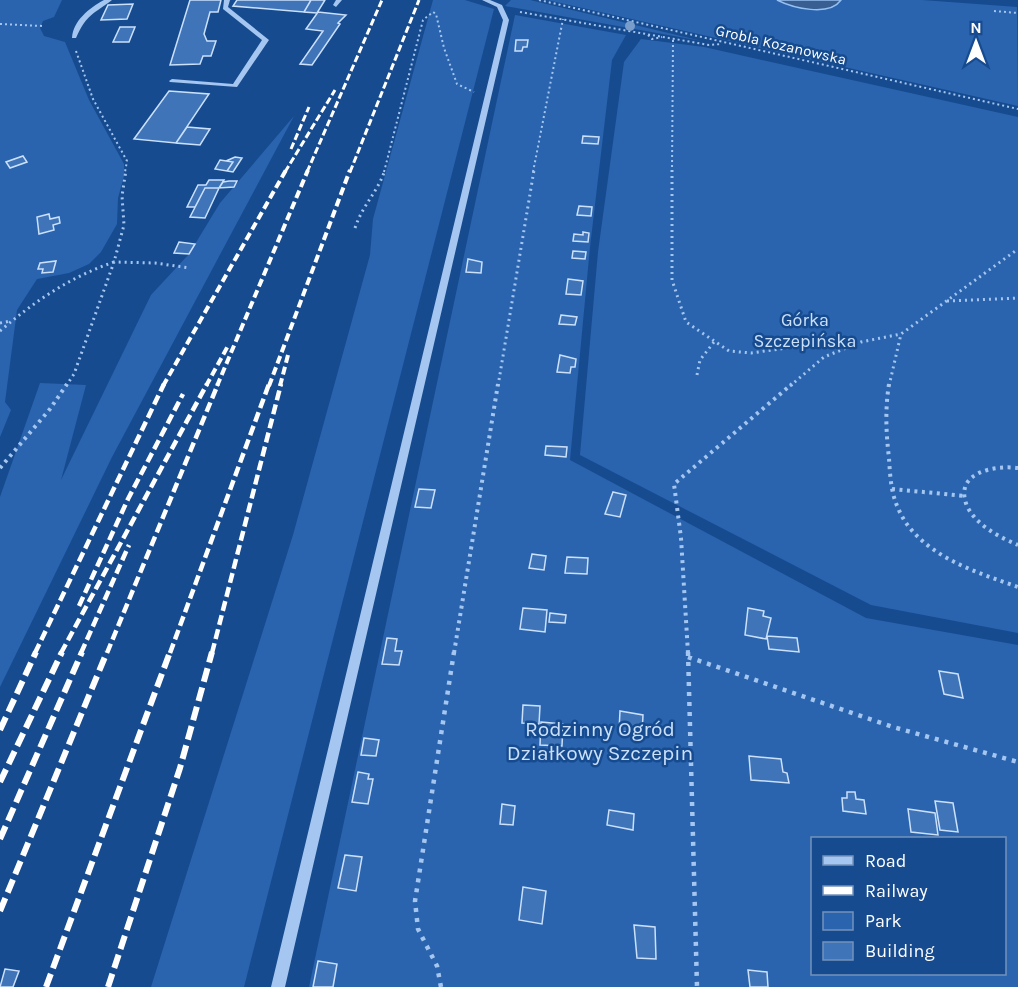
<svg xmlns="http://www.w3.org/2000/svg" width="1018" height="987" font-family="Karla,sans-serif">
<rect width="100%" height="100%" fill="#174b8f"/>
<!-- green -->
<path fill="#2a64ae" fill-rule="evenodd" d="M 0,0 L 62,0 L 54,17 L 43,21 L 40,28 L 44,36 L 65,42 L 89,100 L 124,164 L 124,176 L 118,198 L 117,224 L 101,252 L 89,264 L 69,273 L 37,279 L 17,310 L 5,402 L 11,410 L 0,437 Z
M 433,0 L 465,0 L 494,9 L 244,987 L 151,987 L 293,535 L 370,255 L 373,219 Z
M 511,0 L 530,0 L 702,41 L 505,6 Z
M 547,0 L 777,0 C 793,8 829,17 841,0 L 922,0 L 1017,7 L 1018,106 Z
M 515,15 L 626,35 L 612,60 L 590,247 L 570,460 L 866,618 L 1018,645 L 1018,987 L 309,987 ZM 812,838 L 1004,838 L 1004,974 L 812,974 Z
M 641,39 L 704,47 L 1018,117 L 1018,633 L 871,605 L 580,455 L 598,252 L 624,62 Z
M 294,116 L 112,457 L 0,687 L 0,497 L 40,383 L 86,385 L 61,480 L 151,295 L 189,254 L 220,203 Z"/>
<!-- water -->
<path fill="#395e91" stroke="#96c0f2" stroke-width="1.5" d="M 777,0 L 841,0 C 829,17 793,8 777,0 Z"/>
<!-- building -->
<path fill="#3f74b8" stroke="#cae0fb" stroke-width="1.5" d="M 190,0 L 221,0 L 218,12 L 210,12 L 204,34 L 207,41 L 216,41 L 211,56 L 203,56 L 200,64 L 170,65 Z
M 237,0 L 311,0 L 304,12 L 233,6 Z
M 311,0 L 325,0 L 317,13 L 304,12 Z
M 133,4 L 127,19 L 101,20 L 108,5 Z
M 318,12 L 346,15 L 338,23 L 340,24 L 312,65 L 300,64 L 323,31 L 306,29 Z
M 120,27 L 135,27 L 129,42 L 113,42 Z
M 516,40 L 528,40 L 527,47 L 523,47 L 522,51 L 515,51 Z
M 169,91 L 209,94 L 176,143 L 134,139 Z
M 187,127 L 210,129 L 200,145 L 176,143 Z
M 583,136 L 599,137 L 598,144 L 582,143 Z
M 23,156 L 27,162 L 10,168 L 6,162 Z
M 235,157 L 242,158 L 233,172 L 227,171 L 233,162 L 226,161 Z
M 220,160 L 233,162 L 227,171 L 215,169 Z
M 209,180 L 224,180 L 219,188 L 205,188 L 195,207 L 187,207 L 198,185 L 206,185 Z
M 229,181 L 237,181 L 234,187 L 219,188 L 223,182 Z
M 205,188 L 219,188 L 205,218 L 190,217 Z
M 579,206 L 592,207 L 591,216 L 577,215 Z
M 49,214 L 50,219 L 59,217 L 60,223 L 53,225 L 54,230 L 39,234 L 37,217 Z
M 583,232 L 589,233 L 588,242 L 573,241 L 574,234 L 583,235 Z
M 179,242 L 195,244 L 189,254 L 174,253 Z
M 573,251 L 586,252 L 585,259 L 572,258 Z
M 468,259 L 482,262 L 481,273 L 466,272 Z
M 56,261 L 53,272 L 42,273 L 43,269 L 38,269 L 40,263 Z
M 568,279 L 583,281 L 581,295 L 566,294 Z
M 561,315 L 577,317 L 575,325 L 559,324 Z
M 560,355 L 576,359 L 575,367 L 571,367 L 570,373 L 557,372 Z
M 546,446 L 567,447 L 566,457 L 545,455 Z
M 419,489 L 435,490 L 431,508 L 415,507 Z
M 613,492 L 626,495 L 620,517 L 605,514 Z
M 532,554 L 546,556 L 544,570 L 529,568 Z
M 567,557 L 588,558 L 587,574 L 565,573 Z
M 523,608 L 547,610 L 545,632 L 520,629 Z
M 748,608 L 764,611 L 763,616 L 771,618 L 766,639 L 745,635 Z
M 550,613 L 566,615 L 565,623 L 549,622 Z
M 767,636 L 797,638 L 799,652 L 769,649 Z
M 387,638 L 397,639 L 395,651 L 402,651 L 399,665 L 382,664 Z
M 939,671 L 958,674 L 963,698 L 944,694 Z
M 523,705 L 540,706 L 539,724 L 522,723 Z
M 620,711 L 643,715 L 642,735 L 619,731 Z
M 541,722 L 563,724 L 562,746 L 540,745 Z
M 364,738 L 379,740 L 376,756 L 361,755 Z
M 749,756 L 781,759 L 783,772 L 787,773 L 789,783 L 751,780 Z
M 358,772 L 369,774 L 368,779 L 373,779 L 368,804 L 352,802 Z
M 847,792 L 855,792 L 856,799 L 864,800 L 866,814 L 843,811 L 842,798 L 847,798 Z
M 935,801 L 953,803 L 958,832 L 940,830 Z
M 502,804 L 515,806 L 513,825 L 500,824 Z
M 908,809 L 935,813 L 938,835 L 911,832 Z
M 609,810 L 634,814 L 633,830 L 607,825 Z
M 345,855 L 362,857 L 356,891 L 338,888 Z
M 523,887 L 546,891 L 542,924 L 519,920 Z
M 634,925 L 655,927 L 656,959 L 637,958 Z
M 318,961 L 337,964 L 333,987 L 313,987 Z
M 5,969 L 19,971 L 13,987 L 0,987 Z
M 748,970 L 767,972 L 768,987 L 750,987 Z"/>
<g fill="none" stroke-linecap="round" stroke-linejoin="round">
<!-- path-far3 -->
<path stroke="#a4c6f0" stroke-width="2" stroke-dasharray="2 3" stroke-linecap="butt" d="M 539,0 L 1018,109
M 994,11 L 1018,13
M 520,12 L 709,45 L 722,44
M 0,24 L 43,26
M 648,35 L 652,39 L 662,37
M 76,51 L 93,99 L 127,161 L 125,172
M 384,172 L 423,20 L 433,12 L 436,14 L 444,48 L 457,84 L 474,92
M 533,172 L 563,19
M 672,172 L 673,39"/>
<!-- path-far2 -->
<path stroke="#a4c6f0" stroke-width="3" stroke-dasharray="2 4" stroke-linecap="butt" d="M 672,170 L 672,280 L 686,322 L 729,351 L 751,353 L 830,342 L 857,342
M 355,228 C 363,204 376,195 385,170
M 947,301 L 1018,298
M 0,323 L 11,321
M 0,331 C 35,301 70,277 114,262 L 124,225 L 122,196 L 126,170
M 697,375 L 700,360 L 714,342
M 66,386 L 74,374 L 114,262 L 155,263 L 190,268
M 498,386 L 534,170
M 790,386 L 824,357 L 861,342 L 901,334
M 889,386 L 901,334 L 1018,249"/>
<!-- path-far1 -->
<path stroke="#a4c6f0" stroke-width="4" stroke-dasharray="3 4.5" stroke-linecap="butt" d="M 889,384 C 885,409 886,433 889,458 C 890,475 891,493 898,508 C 917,554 975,572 1018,587
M 0,468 L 50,409 L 67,384
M 1018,468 C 995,465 953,472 967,506 C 976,525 999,537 1018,545
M 892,489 L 965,496
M 454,653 L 498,384
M 688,653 L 681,538 L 674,484 L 792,384"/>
<!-- path -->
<path stroke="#a4c6f0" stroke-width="4.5" stroke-dasharray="4 6" stroke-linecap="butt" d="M 688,652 L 697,987
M 688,657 L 893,727 L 1018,762
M 441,987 L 437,966 L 418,929 L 415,901 L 454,652"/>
<!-- minor -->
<path fill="#a4c6f0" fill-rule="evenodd" d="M 104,0 L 112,0 C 92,15 87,14 76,38 L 72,38 C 73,21 89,8 104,0 Z
M 224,0 L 230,0 L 228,7 L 269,40 L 237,87 L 170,82 L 169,81 L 172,79 L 233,84 L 262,40 L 223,9 Z
M 336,0 L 342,0 L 336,7 L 333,5 Z
M 482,0 L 490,0 L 502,5 L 509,20 L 285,987 L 271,987 L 503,20 L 497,7 Z"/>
<!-- rail-far3 -->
<path stroke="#fff" stroke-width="3" stroke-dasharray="7 3" stroke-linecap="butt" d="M 291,149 L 309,107
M 285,172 L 335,90
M 307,172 L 382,0
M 350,172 L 419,0"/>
<!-- rail-far2 -->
<path stroke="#fff" stroke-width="4" stroke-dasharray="8 4" stroke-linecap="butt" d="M 163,386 L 286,170
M 206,386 L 229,344
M 217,386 L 308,170
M 269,386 L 350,170
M 280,386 L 288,355"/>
<!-- rail-far1 -->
<path stroke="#fff" stroke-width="4.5" stroke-dasharray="10 4.5" stroke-linecap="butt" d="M 79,606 L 128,499 L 183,394
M 35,653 L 164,384
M 61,653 L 207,384
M 81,653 L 129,545
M 107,653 L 218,384
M 170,653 L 269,384
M 212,653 L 281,384"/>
<!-- rail -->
<path stroke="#fff" stroke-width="6" stroke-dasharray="14 6" stroke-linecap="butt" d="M 0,730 L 36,652
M 0,782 L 62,652
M 0,839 L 82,652
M 0,911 L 107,652
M 46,987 L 170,652
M 108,987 L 180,768 L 212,652"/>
</g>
<!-- trees -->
<circle fill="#799dca" cx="630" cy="26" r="5"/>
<g text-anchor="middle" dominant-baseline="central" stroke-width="5" stroke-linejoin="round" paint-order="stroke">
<!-- far-street labels -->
<g font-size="15" fill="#fff" stroke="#174b8f">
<text transform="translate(781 45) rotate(13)">Grobla Kozanowska</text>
</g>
<!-- park labels -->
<g font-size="18" fill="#cae0fb" stroke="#174b8f">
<text x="805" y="320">Górka<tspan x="805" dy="21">Szczepińska</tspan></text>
</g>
<!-- near-park labels -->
<g font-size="21" fill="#cae0fb" stroke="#174b8f">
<text x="600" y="729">Rodzinny Ogród<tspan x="600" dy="24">Działkowy Szczepin</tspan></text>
</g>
</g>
<!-- legend -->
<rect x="811" y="837" width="195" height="138" fill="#174b8f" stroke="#7493bc" stroke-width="1.5"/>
<rect x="823" y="856" width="30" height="9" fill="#a4c6f0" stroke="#7493bc" stroke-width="1.5"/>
<text x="865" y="867" font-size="18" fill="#ffffff">Road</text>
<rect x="823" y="886" width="30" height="9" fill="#ffffff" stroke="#7493bc" stroke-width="1.5"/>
<text x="865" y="897" font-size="18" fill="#ffffff">Railway</text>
<rect x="823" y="912" width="30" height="18" fill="#2a64ae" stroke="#7493bc" stroke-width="1.5"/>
<text x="865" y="927" font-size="18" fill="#ffffff">Park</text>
<rect x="823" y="942" width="30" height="18" fill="#3f74b8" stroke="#7493bc" stroke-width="1.5"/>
<text x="865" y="957" font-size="18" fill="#ffffff">Building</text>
<!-- north arrow -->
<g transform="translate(976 42)" stroke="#174b8f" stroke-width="4.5" paint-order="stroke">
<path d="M0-4.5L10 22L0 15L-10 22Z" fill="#ffffff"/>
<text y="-9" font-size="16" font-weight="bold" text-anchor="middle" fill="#ffffff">N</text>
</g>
</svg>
